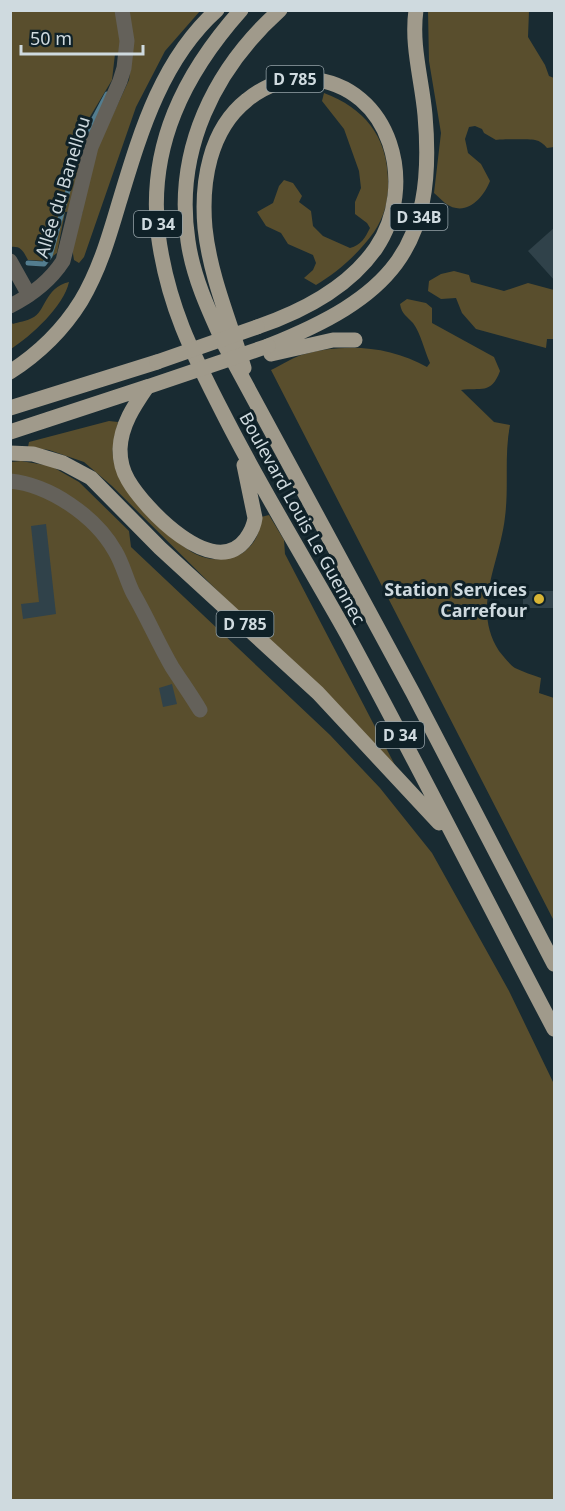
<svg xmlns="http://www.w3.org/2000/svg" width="565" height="1511" font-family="'Noto Sans',sans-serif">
<rect width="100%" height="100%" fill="#192b32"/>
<!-- green -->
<path fill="#594e2d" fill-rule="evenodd" d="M 10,11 L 200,11 L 165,51 L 136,107 L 84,257 L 79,263 L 74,260 L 72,248 L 83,210 L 65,212 L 57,253 L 46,261 L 28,260 C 23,251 21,246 11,247 ZM 115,54 L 132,57 L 129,80 L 109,123 L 88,120 L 112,80 Z
M 428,11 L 529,11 L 528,37 L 545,65 L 549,76 L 554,78 L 554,147 L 547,148 C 544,144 540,141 535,140 C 531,139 500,139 496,140 L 484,133 L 482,129 L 475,126 L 469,127 L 465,139 L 468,153 L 481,164 L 490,181 C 483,199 465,218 445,203 C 441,200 438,196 434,193 L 441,133 L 429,61 Z
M 324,93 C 364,108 387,136 388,179 C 389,198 385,216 374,232 C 359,253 338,272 316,285 L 304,278 L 313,270 L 316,263 L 313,255 L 288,244 L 281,233 L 266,226 L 257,212 L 273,203 L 279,186 L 284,180 L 293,183 L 302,196 L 299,202 L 311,211 L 313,226 L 323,236 L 350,248 C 361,245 365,238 370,228 L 367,223 L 355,214 L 355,202 L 361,188 L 359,171 L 344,129 L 322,101 Z
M 454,271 L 469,275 L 471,282 L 504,291 L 528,283 L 554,290 L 554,339 L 547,339 L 546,348 L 476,329 L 462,313 L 456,298 L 441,299 L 428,291 L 429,281 L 441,274 Z
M 69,282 C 64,306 31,336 11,349 L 11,322 L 13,324 C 18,322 27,321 32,318 C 46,312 44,288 69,282 Z
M 407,299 L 426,303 L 432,308 L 432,323 L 494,357 L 500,371 C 491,395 481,387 461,390 L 494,422 L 510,425 C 504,456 509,486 505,517 C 500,563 471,608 499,651 C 504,657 509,664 515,668 C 523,672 533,675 541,678 L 539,693 L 554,698 L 554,921 L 271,370 C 282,365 293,357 305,354 C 345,343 390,346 427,367 L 430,363 C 424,350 421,334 413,323 C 407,316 402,315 400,304 Z
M 109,421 L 118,422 C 115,435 109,453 116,467 C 121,477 131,487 138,496 C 160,523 190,570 231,557 C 236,556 240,555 244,552 C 256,542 260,533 261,517 L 269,515 L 284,540 L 285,554 L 397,769 L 112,486 L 84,462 L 49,450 L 28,447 L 29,442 Z
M 21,461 L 51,466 L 79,482 L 129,531 L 131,547 L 330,735 L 380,788 L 432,853 L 509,991 L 554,1084 L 554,1500 L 11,1500 L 10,462 Z"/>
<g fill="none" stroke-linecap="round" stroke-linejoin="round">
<!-- stream -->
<path stroke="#537d8f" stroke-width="5" d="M 28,263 L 44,264 L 50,256 L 81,143 L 107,94"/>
</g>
<!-- building -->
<path fill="#30424a" d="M 555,227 L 555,281 L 528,251 Z
M 46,524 L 56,614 L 23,619 L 21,604 L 39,602 L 31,526 Z
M 523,591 L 555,591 L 555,608 L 523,608 Z
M 172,684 L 177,704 L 163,707 L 159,688 Z"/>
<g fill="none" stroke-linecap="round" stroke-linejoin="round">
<!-- minor -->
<path stroke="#64615a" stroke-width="15" d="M 10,261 L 29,295
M 10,306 C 32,295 50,281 63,261 L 91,147 L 120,81 L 124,68 L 127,41 L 122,10
M 10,481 C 50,485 95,516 115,551 C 123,564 126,579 133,593 C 147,617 158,643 172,667 C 181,681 191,695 200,710"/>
<!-- major -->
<path stroke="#a09a8b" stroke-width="15" d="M 241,10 C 184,74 148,146 158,233 C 167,304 192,353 224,415 C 262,490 306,561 347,634 C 418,765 485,898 554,1029
M 280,10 C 214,69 174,151 188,241 C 193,277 209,311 224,344 L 413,693 L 554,964
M 268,346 C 388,298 437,251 425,115 C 422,80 411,46 416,10
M 271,354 L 333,340 L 355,340
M 244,368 C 230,322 210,276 205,228 C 201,183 209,130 247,100 C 265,85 286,78 310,79 C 392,86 418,186 376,248 C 349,287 301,312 257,327
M 10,372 C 38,354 63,330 81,301 C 99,271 109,237 119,203 C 140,134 161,60 217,10
M 147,387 C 134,406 121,425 120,449 C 120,460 122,470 128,480 C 144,508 214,582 246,539 C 251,532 254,526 255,518 L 244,465
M 10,408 L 157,362
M 10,432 L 147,387
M 10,453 L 33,454 L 63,463 L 91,478 L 160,548 L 318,693 L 439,823"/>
<!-- major-bridge -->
<path stroke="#a09a8b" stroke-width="15" d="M 157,362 L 257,327
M 147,387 L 268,346"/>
</g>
<!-- markers -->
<circle fill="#d8b434" stroke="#0f2128" stroke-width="2" cx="539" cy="599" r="6"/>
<g text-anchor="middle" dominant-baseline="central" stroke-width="6" stroke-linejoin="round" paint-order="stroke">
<!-- shield labels -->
<g fill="#0f2128" stroke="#95a2a8" stroke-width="1.5">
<rect x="266.5" y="66" width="57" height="26" rx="4.5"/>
<rect x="390.5" y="204" width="57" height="26" rx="4.5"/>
<rect x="134" y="211" width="48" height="26" rx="4.5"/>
<rect x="216.5" y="611" width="57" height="26" rx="4.5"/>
<rect x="376" y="722" width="48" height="26" rx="4.5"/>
</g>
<g font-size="16" font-weight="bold" fill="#cfdadf">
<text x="295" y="79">D 785</text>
<text x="419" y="217">D 34B</text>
<text x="158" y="224">D 34</text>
<text x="245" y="624">D 785</text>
<text x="400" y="735">D 34</text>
</g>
<!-- street labels -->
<g font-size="18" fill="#cfdadf" stroke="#0f2128">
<text transform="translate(62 187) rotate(-73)">Allée du Banellou</text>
<text transform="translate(303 518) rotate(61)">Boulevard Louis Le Guennec</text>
</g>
<!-- poi labels -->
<g font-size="18" font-weight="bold" fill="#cfdadf" stroke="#0f2128" text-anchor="end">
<text x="527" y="589">Station Services<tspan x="527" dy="21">Carrefour</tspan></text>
</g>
</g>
<!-- border -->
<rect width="565" height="1511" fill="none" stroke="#cfdadf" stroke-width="24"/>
<!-- scale -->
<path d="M21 45v9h122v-9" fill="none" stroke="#cfdadf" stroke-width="3"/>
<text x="30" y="45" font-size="18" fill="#cfdadf" stroke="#0f2128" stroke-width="4.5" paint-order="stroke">50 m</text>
</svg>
